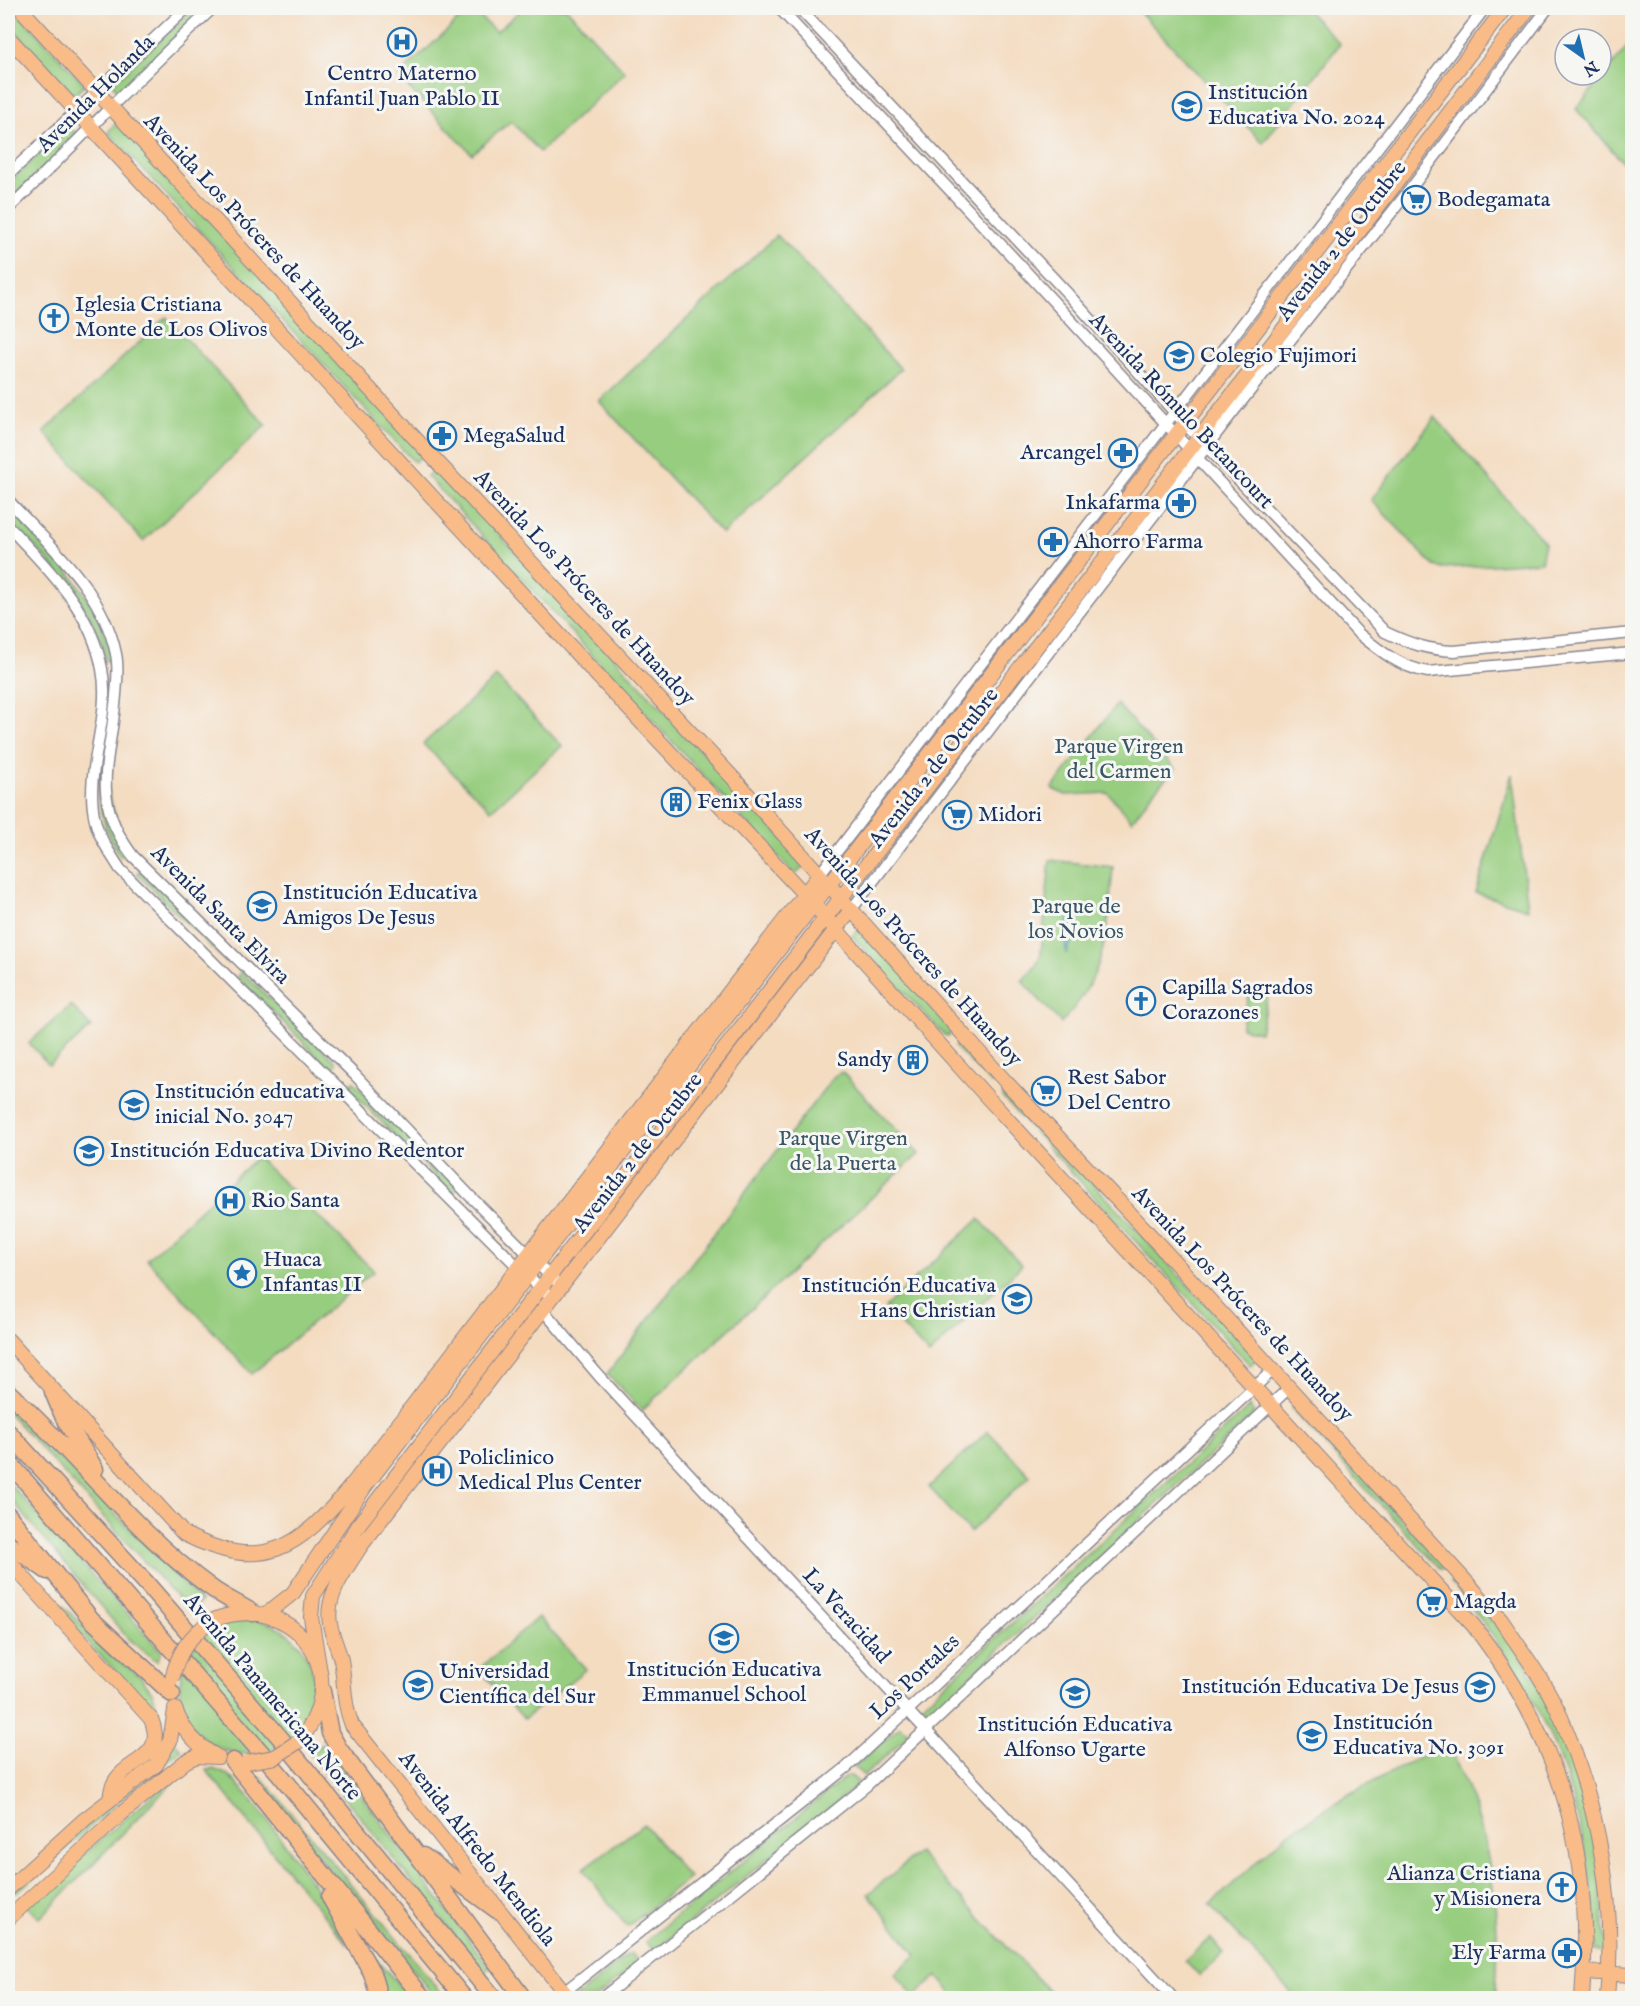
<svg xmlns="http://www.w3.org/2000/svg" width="1640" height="2006" font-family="'IM FELL English',serif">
<rect width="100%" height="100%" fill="#f6f6f2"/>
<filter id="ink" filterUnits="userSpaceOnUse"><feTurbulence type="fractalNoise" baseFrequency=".0167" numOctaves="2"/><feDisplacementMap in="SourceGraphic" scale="12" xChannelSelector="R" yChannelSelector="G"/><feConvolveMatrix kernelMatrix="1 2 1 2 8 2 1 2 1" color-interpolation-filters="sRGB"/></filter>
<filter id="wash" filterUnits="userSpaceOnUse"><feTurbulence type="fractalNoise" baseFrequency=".008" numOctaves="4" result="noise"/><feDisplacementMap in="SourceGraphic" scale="24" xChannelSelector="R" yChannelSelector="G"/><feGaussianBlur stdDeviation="1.35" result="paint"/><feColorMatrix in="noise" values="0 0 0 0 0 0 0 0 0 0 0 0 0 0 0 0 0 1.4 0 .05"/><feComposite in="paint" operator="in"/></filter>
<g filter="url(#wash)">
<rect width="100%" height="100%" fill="#f4dcc1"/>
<!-- green -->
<path fill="#97cd7f" stroke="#597e6e" stroke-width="1.5" d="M 8,8 L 13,8 L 85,85 L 74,95 L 8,23 Z
M 195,8 L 210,8 L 119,92 L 112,84 Z
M 471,8 L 496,32 L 523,8 L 566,8 L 625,72 L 540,152 L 511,121 L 472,154 L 398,76 Z
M 1143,8 L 1305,8 L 1340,44 L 1263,143 L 1139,11 Z
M 1632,41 L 1632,173 L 1576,109 Z
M 118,121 L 426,453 L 414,462 L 108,132 Z
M 69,126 L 79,137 L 8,203 L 8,183 Z
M 777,235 L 901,369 L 722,534 L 599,401 Z
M 166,317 L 266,425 L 143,541 L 44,432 Z
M 1435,417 L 1545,543 L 1541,562 L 1443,568 L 1434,566 L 1371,500 Z
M 436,467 L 807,864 L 795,875 L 427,476 Z
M 8,505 C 50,551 99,594 111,658 L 109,661 L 106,661 C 95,601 47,561 8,518 Z
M 113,676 L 102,774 L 127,853 L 125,857 L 120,856 C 92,808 97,782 105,730 C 108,713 111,695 109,678 Z
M 496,677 L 562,746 L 491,810 L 423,744 Z
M 1117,704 L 1175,769 L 1154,791 L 1132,821 L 1108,793 L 1066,795 L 1052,789 Z
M 1512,774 L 1528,909 L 1476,893 Z
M 1050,860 L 1113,867 C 1107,932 1108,973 1061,1023 L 1022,981 L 1036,966 L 1041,954 Z
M 140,869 L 232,959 L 228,964 L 137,874 Z
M 860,928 L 953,1029 L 949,1036 L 945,1036 L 852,936 Z
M 241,971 L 336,1062 L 334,1069 L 331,1070 L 238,977 Z
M 1250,991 L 1268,995 L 1260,1032 L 1241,1028 Z
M 71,1005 L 91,1027 L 49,1065 L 29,1043 Z
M 960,1040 L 996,1080 L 992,1084 L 955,1047 Z
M 842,1072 L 919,1154 L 642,1410 L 607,1374 L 834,1076 Z
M 353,1081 L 459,1187 L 452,1193 L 347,1087 Z
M 1007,1091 L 1257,1359 L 1250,1365 L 1003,1098 L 1003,1093 Z
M 257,1157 L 374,1271 L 252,1374 L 147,1259 Z
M 979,1219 L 1022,1265 L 929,1355 L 885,1307 Z
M 1294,1402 L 1446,1568 L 1440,1569 L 1291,1408 Z
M 10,1407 L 201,1601 L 190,1612 L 8,1412 Z
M 1249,1407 L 1254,1413 L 1252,1416 L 928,1716 L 920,1707 Z
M 988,1431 L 1030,1476 L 970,1532 L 929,1487 Z
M 8,1482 L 162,1652 L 157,1661 L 129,1640 L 8,1496 Z
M 19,1559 L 104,1649 L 140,1676 L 153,1694 L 162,1723 L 142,1698 L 89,1644 Z
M 1459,1575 L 1498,1621 L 1536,1680 L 1570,1753 L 1599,1859 L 1606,1951 L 1596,1951 C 1590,1801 1547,1697 1451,1582 Z
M 538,1617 L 586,1669 L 524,1719 L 479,1669 Z
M180 1687a67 67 0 1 1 134 0a67 67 0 1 1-134 0Z
M 900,1726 L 910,1734 L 864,1776 L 854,1767 Z
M 174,1742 L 182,1750 L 146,1777 L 16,1893 L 11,1893 Z
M 323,1744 L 490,1968 L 484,1972 L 309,1753 Z
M 1444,1744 C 1453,1750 1456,1762 1460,1771 C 1491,1836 1503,1927 1495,1998 L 1296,1998 L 1210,1905 L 1287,1834 L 1348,1795 Z
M 213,1769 L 228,1775 L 249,1796 L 273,1827 L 330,1909 L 348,1945 L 206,1770 Z
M 847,1776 L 851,1776 L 858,1782 L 857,1786 L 655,1951 L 645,1942 Z
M 261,1777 L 446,1998 L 436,1998 L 256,1780 Z
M 176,1779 L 40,1918 L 25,1905 L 168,1782 Z
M 644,1824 L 689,1878 L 627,1927 L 583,1869 Z
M 918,1853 L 1056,1998 L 956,1998 L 937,1976 L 914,1996 L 895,1974 L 916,1955 L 868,1894 Z
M 351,1931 L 411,1998 L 388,1998 Z
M 1210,1938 L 1224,1953 L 1199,1976 L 1185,1961 Z
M 630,1953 L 638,1961 L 637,1964 L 595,1998 L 575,1998 Z"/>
<!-- water -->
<path fill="#4ab9c3" stroke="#327490" stroke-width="1.5" d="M 1077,905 L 1077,930 L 1066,954 L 1065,929 Z"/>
</g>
<g filter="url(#ink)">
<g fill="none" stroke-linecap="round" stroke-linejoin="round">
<!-- minor casing -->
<g stroke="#888690" stroke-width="13">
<path id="minor" d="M 779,8 L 1020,265 L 1358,633 C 1380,651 1400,667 1428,672 L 1632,653
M 799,8 L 1069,295 L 1184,423 L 1385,632 C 1408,643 1428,650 1454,651 L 1632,633
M 8,175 L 187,8
M 8,209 C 77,143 142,73 213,8
M 8,500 C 50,546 103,590 116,654 C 119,668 117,681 116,695 C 111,761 88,797 133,856 L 355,1075 L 469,1195 L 554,1280
M 8,526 C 48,569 91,609 102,669 C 112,719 83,770 95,820 C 99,838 110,853 120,869 L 518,1267 L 552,1298
M 819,875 L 1485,8
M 851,910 L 1230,416 L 1415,183 L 1548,8
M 543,1310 L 599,1376 L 1173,1998
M 564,1992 L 847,1767 L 1273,1370
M 602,1998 L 866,1786 L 1290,1387"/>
</g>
<!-- major casing -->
<g stroke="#888690" stroke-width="16">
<path id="major" d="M 20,8 L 412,435 L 734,779 L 1005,1081 L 1140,1224 L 1501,1620 C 1523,1653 1548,1685 1563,1722 C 1599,1810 1616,1904 1607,1998
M 8,37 L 592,670 L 805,895 L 987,1097 L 1473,1625 C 1561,1739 1594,1856 1582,1998
M 8,1340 L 184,1534 C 263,1574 298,1549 351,1486 L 819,875
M 8,1560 L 151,1719 C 168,1760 125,1758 113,1785 C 111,1789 111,1795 110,1799
M 265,1615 L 293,1593 L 366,1485 L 1505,8
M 211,1621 C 293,1587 357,1674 299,1741
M 319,1666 L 311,1617 L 313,1596 L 359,1524 L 840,899 L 1345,250 L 1529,8
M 175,1709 C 183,1731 196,1745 216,1756
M 8,1889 L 85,1819 L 156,1765 L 170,1741 L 175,1710
M 8,1919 L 121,1814 L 186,1761 L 197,1756 L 218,1757
M 1584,1972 L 1632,1975
M 569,1998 L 352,1725 C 343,1704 345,1682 341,1660 C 338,1648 332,1636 330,1624 C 325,1595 346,1570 360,1547 L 851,910"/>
</g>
<!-- highway casing -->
<g stroke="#888690" stroke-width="19">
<path id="highway" d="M 8,1392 C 77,1454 134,1532 210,1587 C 223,1597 239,1604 253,1613
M 53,1392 L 64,1418 L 95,1469
M 8,1432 L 147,1584 L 282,1740 L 494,1998
M 8,1461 L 278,1772 L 464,1998
M 8,1515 L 91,1619 L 172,1694
M 8,1544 L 47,1571
M 322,1691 L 330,1733 L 339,1749 L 523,1998
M 233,1761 L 423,1998
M 423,1856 L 497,1910
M 330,1897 L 372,1973 L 379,1997"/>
</g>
<!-- minor -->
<use href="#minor" stroke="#fff" stroke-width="10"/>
<!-- major -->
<use href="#major" stroke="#f9bc89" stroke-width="14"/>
<!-- highway -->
<use href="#highway" stroke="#f9bc89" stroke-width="16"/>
<!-- major-bridge casing -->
<g stroke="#888690" stroke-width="16" stroke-linecap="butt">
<path id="major-bridge" d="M 172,1679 C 178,1653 189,1636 211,1621
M 247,1762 L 275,1757 L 299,1741"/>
</g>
<!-- major-bridge -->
<use href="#major-bridge" stroke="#f9bc89" stroke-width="14"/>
</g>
</g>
<!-- icons -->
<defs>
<g id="hospital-ring" transform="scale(1.5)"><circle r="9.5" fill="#f6f6f2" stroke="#1f6fb2" stroke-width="1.5"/><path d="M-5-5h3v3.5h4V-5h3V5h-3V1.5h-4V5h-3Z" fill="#1f6fb2"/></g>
<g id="school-ring" transform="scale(1.5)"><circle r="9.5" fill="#f6f6f2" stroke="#1f6fb2" stroke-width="1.5"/><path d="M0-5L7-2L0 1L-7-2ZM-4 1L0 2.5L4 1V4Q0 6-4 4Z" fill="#1f6fb2"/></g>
<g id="supermarket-ring" transform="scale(1.5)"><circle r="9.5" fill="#f6f6f2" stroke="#1f6fb2" stroke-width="1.5"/><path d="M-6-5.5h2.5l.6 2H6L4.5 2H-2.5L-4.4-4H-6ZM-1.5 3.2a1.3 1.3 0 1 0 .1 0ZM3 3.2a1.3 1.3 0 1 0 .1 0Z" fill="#1f6fb2"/></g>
<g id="church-ring" transform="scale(1.5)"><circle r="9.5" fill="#f6f6f2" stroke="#1f6fb2" stroke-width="1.5"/><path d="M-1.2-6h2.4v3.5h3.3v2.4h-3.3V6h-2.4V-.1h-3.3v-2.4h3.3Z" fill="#1f6fb2"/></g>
<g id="university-ring" transform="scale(1.5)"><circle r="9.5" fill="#f6f6f2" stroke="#1f6fb2" stroke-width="1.5"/><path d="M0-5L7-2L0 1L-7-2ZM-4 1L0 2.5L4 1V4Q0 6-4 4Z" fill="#1f6fb2"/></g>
<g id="pharmacy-ring" transform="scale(1.5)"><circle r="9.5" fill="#f6f6f2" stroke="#1f6fb2" stroke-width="1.5"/><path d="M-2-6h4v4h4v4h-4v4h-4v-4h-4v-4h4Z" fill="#1f6fb2"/></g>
<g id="building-ring" transform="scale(1.5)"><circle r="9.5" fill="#f6f6f2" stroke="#1f6fb2" stroke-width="1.5"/><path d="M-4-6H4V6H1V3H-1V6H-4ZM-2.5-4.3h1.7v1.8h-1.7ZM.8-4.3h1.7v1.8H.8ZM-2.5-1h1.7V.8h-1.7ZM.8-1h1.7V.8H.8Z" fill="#1f6fb2"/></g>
<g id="sight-ring" transform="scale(1.5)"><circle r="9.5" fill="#f6f6f2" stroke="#1f6fb2" stroke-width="1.5"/><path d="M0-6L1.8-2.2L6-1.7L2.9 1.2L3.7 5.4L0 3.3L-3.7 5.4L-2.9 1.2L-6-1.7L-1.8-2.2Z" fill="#1f6fb2"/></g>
</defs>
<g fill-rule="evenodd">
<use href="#hospital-ring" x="402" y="42"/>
<use href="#school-ring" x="1187" y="106"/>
<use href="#supermarket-ring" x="1416" y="200"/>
<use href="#church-ring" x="54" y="318"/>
<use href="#university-ring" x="1179" y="356"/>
<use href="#pharmacy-ring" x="442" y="436"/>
<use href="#pharmacy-ring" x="1123" y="453"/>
<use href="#pharmacy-ring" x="1181" y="503"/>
<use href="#pharmacy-ring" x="1053" y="542"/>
<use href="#building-ring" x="676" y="802"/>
<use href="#supermarket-ring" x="957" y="815"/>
<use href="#school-ring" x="262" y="906"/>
<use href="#church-ring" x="1141" y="1001"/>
<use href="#building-ring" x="913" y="1060"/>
<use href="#supermarket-ring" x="1046" y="1091"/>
<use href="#school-ring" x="134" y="1105"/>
<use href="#school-ring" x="89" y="1151"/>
<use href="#hospital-ring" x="230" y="1201"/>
<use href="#sight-ring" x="242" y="1273"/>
<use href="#school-ring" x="1017" y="1299"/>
<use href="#hospital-ring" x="437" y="1471"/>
<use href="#supermarket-ring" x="1432" y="1602"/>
<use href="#school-ring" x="724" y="1638"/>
<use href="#university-ring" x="418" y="1685"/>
<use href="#school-ring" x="1480" y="1687"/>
<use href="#school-ring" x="1075" y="1693"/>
<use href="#school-ring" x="1312" y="1736"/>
<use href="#church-ring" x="1562" y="1887"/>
<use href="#pharmacy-ring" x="1567" y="1953"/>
</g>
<g text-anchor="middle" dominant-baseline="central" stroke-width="6" stroke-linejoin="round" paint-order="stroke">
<!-- poi labels -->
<g font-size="22" fill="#1b2f5e" stroke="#f6f6f2" text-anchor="start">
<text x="402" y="74" text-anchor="middle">Centro Materno<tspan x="402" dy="25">Infantil Juan Pablo II</tspan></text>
<text x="1208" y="93">Institución<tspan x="1208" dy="25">Educativa No. 2024</tspan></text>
<text x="1437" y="200">Bodegamata</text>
<text x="75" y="305">Iglesia Cristiana<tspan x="75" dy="25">Monte de Los Olivos</tspan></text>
<text x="1200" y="356">Colegio Fujimori</text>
<text x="463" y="436">MegaSalud</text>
<text x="1102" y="453" text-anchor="end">Arcangel</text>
<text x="1160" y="503" text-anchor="end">Inkafarma</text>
<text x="1074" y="542">Ahorro Farma</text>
<text x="697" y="802">Fenix Glass</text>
<text x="978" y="815">Midori</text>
<text x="283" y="893">Institución Educativa<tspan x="283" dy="25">Amigos De Jesus</tspan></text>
<text x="1162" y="988">Capilla Sagrados<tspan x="1162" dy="25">Corazones</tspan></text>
<text x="892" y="1060" text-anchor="end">Sandy</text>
<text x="1067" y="1078">Rest Sabor<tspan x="1067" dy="25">Del Centro</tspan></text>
<text x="155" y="1092">Institución educativa<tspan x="155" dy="25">inicial No. 3047</tspan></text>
<text x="110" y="1151">Institución Educativa Divino Redentor</text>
<text x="251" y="1201">Rio Santa</text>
<text x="263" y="1260">Huaca<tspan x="263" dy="25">Infantas II</tspan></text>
<text x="996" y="1286" text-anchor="end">Institución Educativa<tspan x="996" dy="25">Hans Christian</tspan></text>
<text x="458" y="1458">Policlinico<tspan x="458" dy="25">Medical Plus Center</tspan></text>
<text x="1453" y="1602">Magda</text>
<text x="724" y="1670" text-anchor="middle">Institución Educativa<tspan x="724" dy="25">Emmanuel School</tspan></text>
<text x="439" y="1672">Universidad<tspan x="439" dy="25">Científica del Sur</tspan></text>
<text x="1459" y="1687" text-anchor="end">Institución Educativa De Jesus</text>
<text x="1333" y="1723">Institución<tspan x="1333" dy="25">Educativa No. 3091</tspan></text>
<text x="1075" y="1725" text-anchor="middle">Institución Educativa<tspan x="1075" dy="25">Alfonso Ugarte</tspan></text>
<text x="1541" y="1874" text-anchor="end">Alianza Cristiana<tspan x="1541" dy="25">y Misionera</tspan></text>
<text x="1546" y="1953" text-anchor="end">Ely Farma</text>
</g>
<!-- street labels -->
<g font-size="22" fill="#1b2f5e" stroke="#f6f6f2">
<text transform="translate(96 94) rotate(-45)">Avenida Holanda</text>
<text transform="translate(254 232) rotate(47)">Avenida Los Próceres de Huandoy</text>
<text transform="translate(1342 241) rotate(-52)">Avenida 2 de Octubre</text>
<text transform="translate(1181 411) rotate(47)">Avenida Rómulo Betancourt</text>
<text transform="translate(584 588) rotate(47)">Avenida Los Próceres de Huandoy</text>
<text transform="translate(934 768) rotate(-52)">Avenida 2 de Octubre</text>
<text transform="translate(220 915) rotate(45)">Avenida Santa Elvira</text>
<text transform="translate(913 947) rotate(48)">Avenida Los Próceres de Huandoy</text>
<text transform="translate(638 1153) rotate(-52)">Avenida 2 de Octubre</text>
<text transform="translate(1242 1304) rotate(47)">Avenida Los Próceres de Huandoy</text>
<text transform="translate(846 1616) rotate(48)">La Veracidad</text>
<text transform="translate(915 1677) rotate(-43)">Los Portales</text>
<text transform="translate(272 1697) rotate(50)">Avenida Panamericana Norte</text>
<text transform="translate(477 1849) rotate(52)">Avenida Alfredo Mendiola</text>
</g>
<!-- park labels -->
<g font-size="22" fill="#3a5666" stroke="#f6f6f2">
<text x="1119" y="747">Parque Virgen<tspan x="1119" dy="25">del Carmen</tspan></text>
<text x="1076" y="907">Parque de<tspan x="1076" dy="25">los Novios</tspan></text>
<text x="843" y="1139">Parque Virgen<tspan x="843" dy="25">de la Puerta</tspan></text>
</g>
</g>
<!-- margin -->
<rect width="1640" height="2006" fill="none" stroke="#f6f6f2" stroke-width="30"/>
<!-- north arrow -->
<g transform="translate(1583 57) rotate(146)"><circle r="28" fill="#f6f6f2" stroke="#9ea6b7" stroke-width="1.5"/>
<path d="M0-4.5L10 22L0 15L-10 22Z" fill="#1f6fb2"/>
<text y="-9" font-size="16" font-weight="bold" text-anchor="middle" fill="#1b2f5e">N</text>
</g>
</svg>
